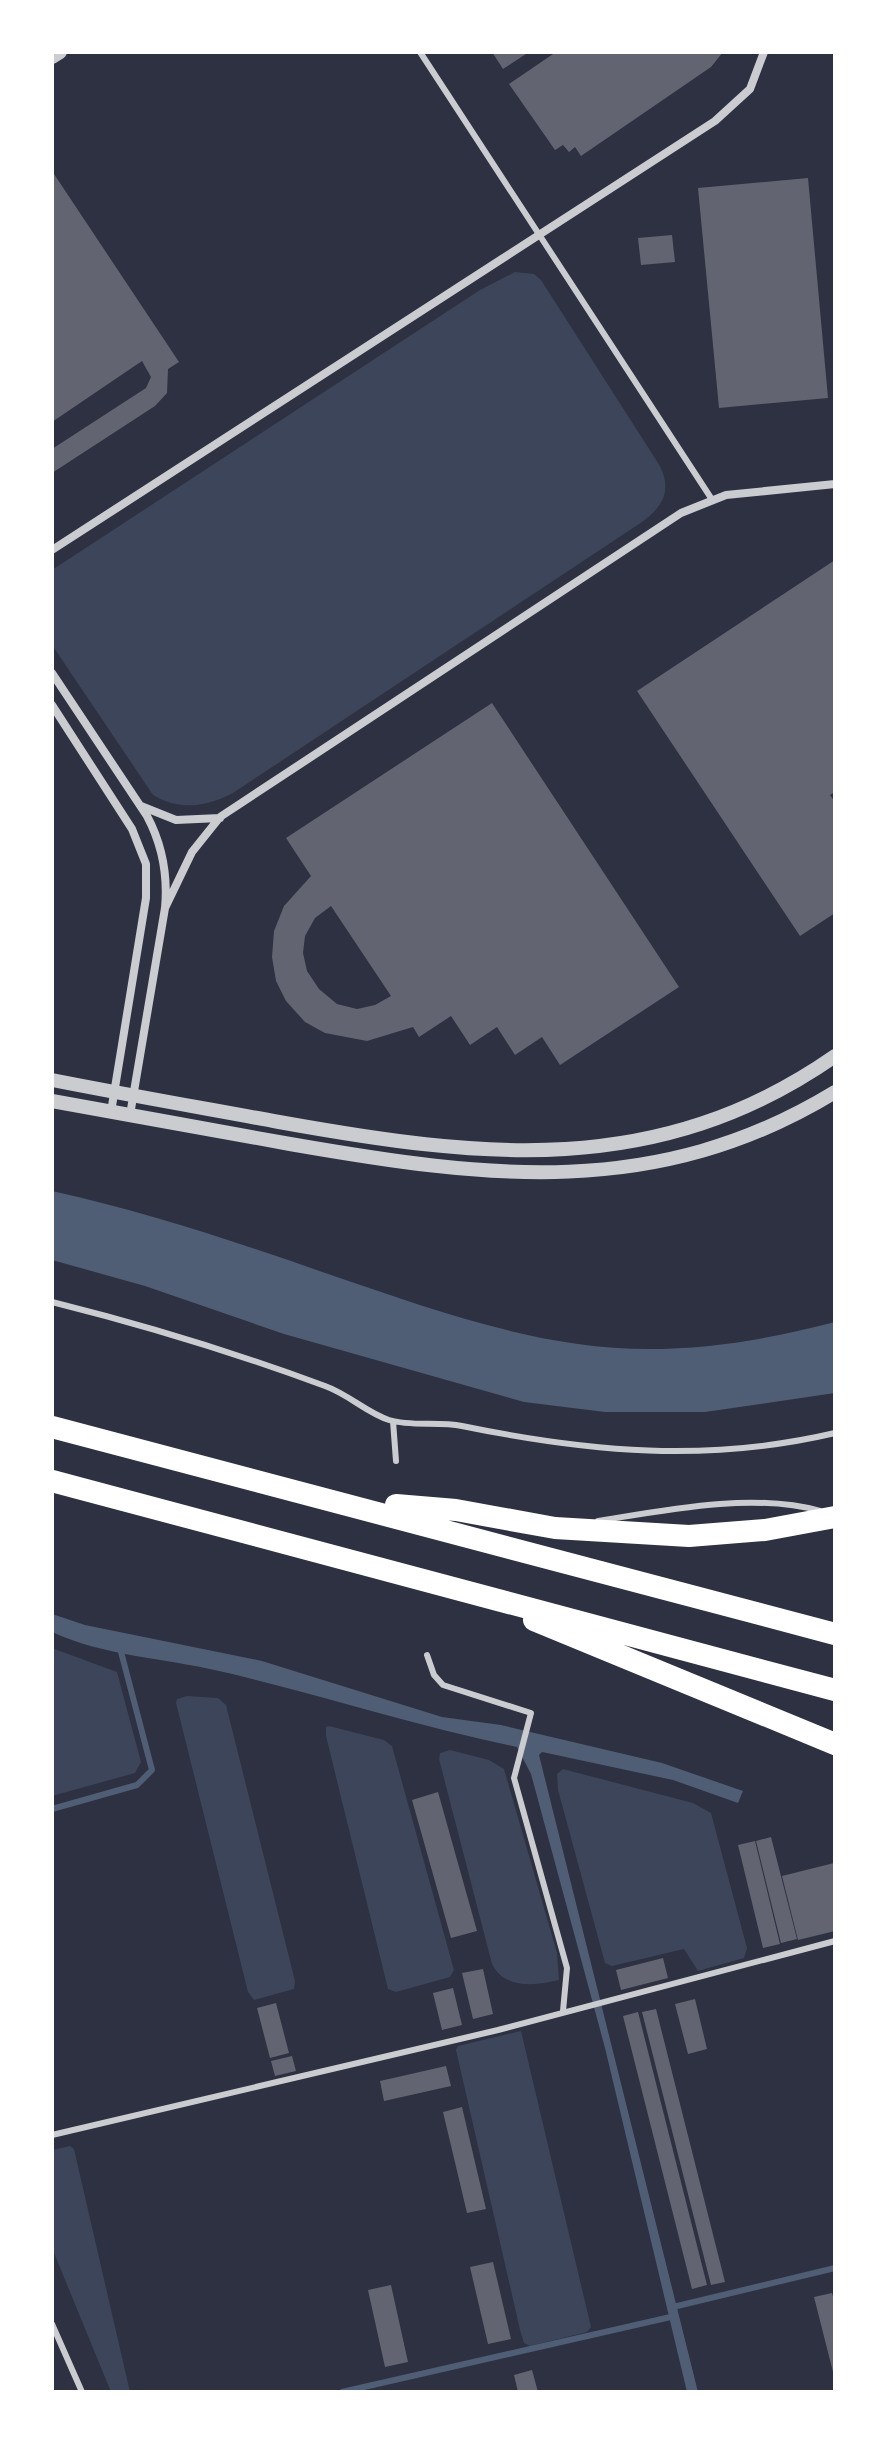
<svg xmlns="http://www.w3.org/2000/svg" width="887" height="2444" font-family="Mulish,sans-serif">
<rect width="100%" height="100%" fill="#2d3142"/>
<!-- green -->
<path fill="#3c4559" d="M 515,272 L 534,274 L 541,280 L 660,466 C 673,493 661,509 639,524 L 233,793 C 206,807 180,811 153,795 L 52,645 L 52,570 L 480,290 Z
M 52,1648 L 117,1672 L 141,1762 L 135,1773 L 52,1796 Z
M 187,1696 L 218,1698 L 226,1705 L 295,1981 L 294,1989 L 254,2000 L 248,1992 L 176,1703 L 177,1699 Z
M 329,1726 L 384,1740 L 392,1746 L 454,1970 L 450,1977 L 396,1992 L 388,1989 L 326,1736 L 326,1727 Z
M 450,1750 L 489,1760 L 504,1769 L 557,1953 L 559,1980 C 535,1986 504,1989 492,1964 L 439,1759 L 440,1753 Z
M 563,1769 L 693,1803 L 711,1813 L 747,1948 L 744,1958 L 698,1971 L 684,1949 L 612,1966 L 605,1963 L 558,1790 L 557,1774 Z
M 521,2031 L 591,2327 L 587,2332 L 530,2346 L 524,2343 L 520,2330 L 456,2050 L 458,2046 Z
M 70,2146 L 74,2149 L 130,2392 L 111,2392 L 52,2248 L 52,2150 Z"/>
<!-- water -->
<path fill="#4f5d75" d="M 52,1191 C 148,1212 239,1243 331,1275 C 434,1310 539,1349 649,1349 C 712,1349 774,1338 835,1322 L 835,1393 L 705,1412 L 605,1412 L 524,1402 L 284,1334 L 145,1286 L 52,1260 Z
M 52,1614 L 85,1625 L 262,1661 L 442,1717 L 501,1725 L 662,1763 L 743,1791 L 738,1803 L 673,1780 L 542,1752 L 539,1755 L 698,2392 L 687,2392 L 605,2048 L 531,1774 L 517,1747 C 416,1726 319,1694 219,1671 C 164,1658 104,1656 52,1632 Z"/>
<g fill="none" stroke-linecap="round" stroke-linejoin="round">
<!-- stream -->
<path stroke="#4f5d75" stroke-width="6" d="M 52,1809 L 137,1785 L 152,1770 L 120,1648
M 673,2307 L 835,2268
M 342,2392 L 675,2316"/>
</g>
<!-- building -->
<path fill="#626471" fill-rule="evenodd" d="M 492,52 L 529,52 L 503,69 Z
M 556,52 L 723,52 L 711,67 L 581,156 L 575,147 L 569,152 L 563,145 L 555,150 L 509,84 Z
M 52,171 L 179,362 L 168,369 L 167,393 L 155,406 L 52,473 L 52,449 L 146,388 L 151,377 L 142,361 L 52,422 Z
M 808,178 L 828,398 L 719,408 L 698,188 Z
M 672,235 L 675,262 L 641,265 L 638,238 Z
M 835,560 L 835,792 L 830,795 L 835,802 L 835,913 L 800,936 L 637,691 Z
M 492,703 L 679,987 L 560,1065 L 542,1037 L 515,1055 L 497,1027 L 470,1045 L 451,1016 L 419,1037 L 413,1027 L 367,1041 L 325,1033 L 305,1022 L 286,1001 L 276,981 L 272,957 L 274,931 L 284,906 L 311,876 L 286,838 ZM 331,906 L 391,996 L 375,1005 L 357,1009 L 337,1004 L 319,989 L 307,971 L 303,953 L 305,936 L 315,918 Z
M 438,1792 L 477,1931 L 451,1938 L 412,1800 Z
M 771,1837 L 797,1939 L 781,1943 L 756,1841 Z
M 755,1841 L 780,1944 L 763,1948 L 738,1845 Z
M 834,1863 L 835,1931 L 798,1940 L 782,1876 Z
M 663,1958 L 668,1978 L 621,1990 L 616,1970 Z
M 483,1969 L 493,2014 L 473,2019 L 462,1973 Z
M 453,1988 L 462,2025 L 442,2030 L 433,1993 Z
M 695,1999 L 707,2049 L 688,2054 L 675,2004 Z
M 276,2003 L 289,2053 L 270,2058 L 257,2008 Z
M 656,2009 L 725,2282 L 711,2285 L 642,2012 Z
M 638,2012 L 707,2285 L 692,2289 L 623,2016 Z
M 292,2056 L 296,2071 L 275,2076 L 271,2061 Z
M 446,2066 L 451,2086 L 384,2101 L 380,2081 Z
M 462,2107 L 486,2209 L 467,2213 L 443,2112 Z
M 493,2262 L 511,2339 L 488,2344 L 470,2267 Z
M 391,2285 L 408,2362 L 385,2367 L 368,2290 Z
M 832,2293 L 835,2304 L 834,2376 L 814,2297 Z
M 532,2370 L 538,2392 L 518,2392 L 514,2375 Z"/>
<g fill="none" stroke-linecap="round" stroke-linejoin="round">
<!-- service -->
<path stroke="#caccd0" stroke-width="6" d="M 420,52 L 711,498
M 52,1302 C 144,1325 236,1353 325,1386 C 348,1394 367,1413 389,1420 C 412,1427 438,1421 462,1426 C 589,1452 707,1463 835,1433
M 393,1421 L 396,1461
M 598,1521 C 665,1510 754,1492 820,1511
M 427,1655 L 434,1675 L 443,1685 L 531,1713 L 514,1778 L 567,1968 L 563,2011
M 52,2135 L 498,2030 L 835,1941
M 52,2324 L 82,2392"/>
<!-- minor -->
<path stroke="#caccd0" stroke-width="8" d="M 52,550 L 715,121 L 750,89 L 764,52
M 52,673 L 147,816 C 163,846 168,875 165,908 L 130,1115
M 52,705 L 132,829 L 146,864 L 146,898 L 111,1112
M 141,806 L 176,820 L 220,818
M 165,908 L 192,852 L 220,817 L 681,513 L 726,495 L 835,484"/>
<!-- tertiary -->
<path stroke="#caccd0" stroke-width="14" d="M 52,57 L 60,52
M 52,1080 C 128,1095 203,1108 279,1122 C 480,1158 657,1180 835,1056
M 52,1101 C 131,1116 211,1129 290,1144 C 486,1178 656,1201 835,1092"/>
<!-- motorway -->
<path stroke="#fff" stroke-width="22" d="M 52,1427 L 835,1634
M 52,1481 L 835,1690
M 396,1505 L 456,1510 L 555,1528 L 689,1536 L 765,1530 L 835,1517
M 534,1620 L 835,1744"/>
</g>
<!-- border -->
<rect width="887" height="2444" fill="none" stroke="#ffffff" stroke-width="108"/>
</svg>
